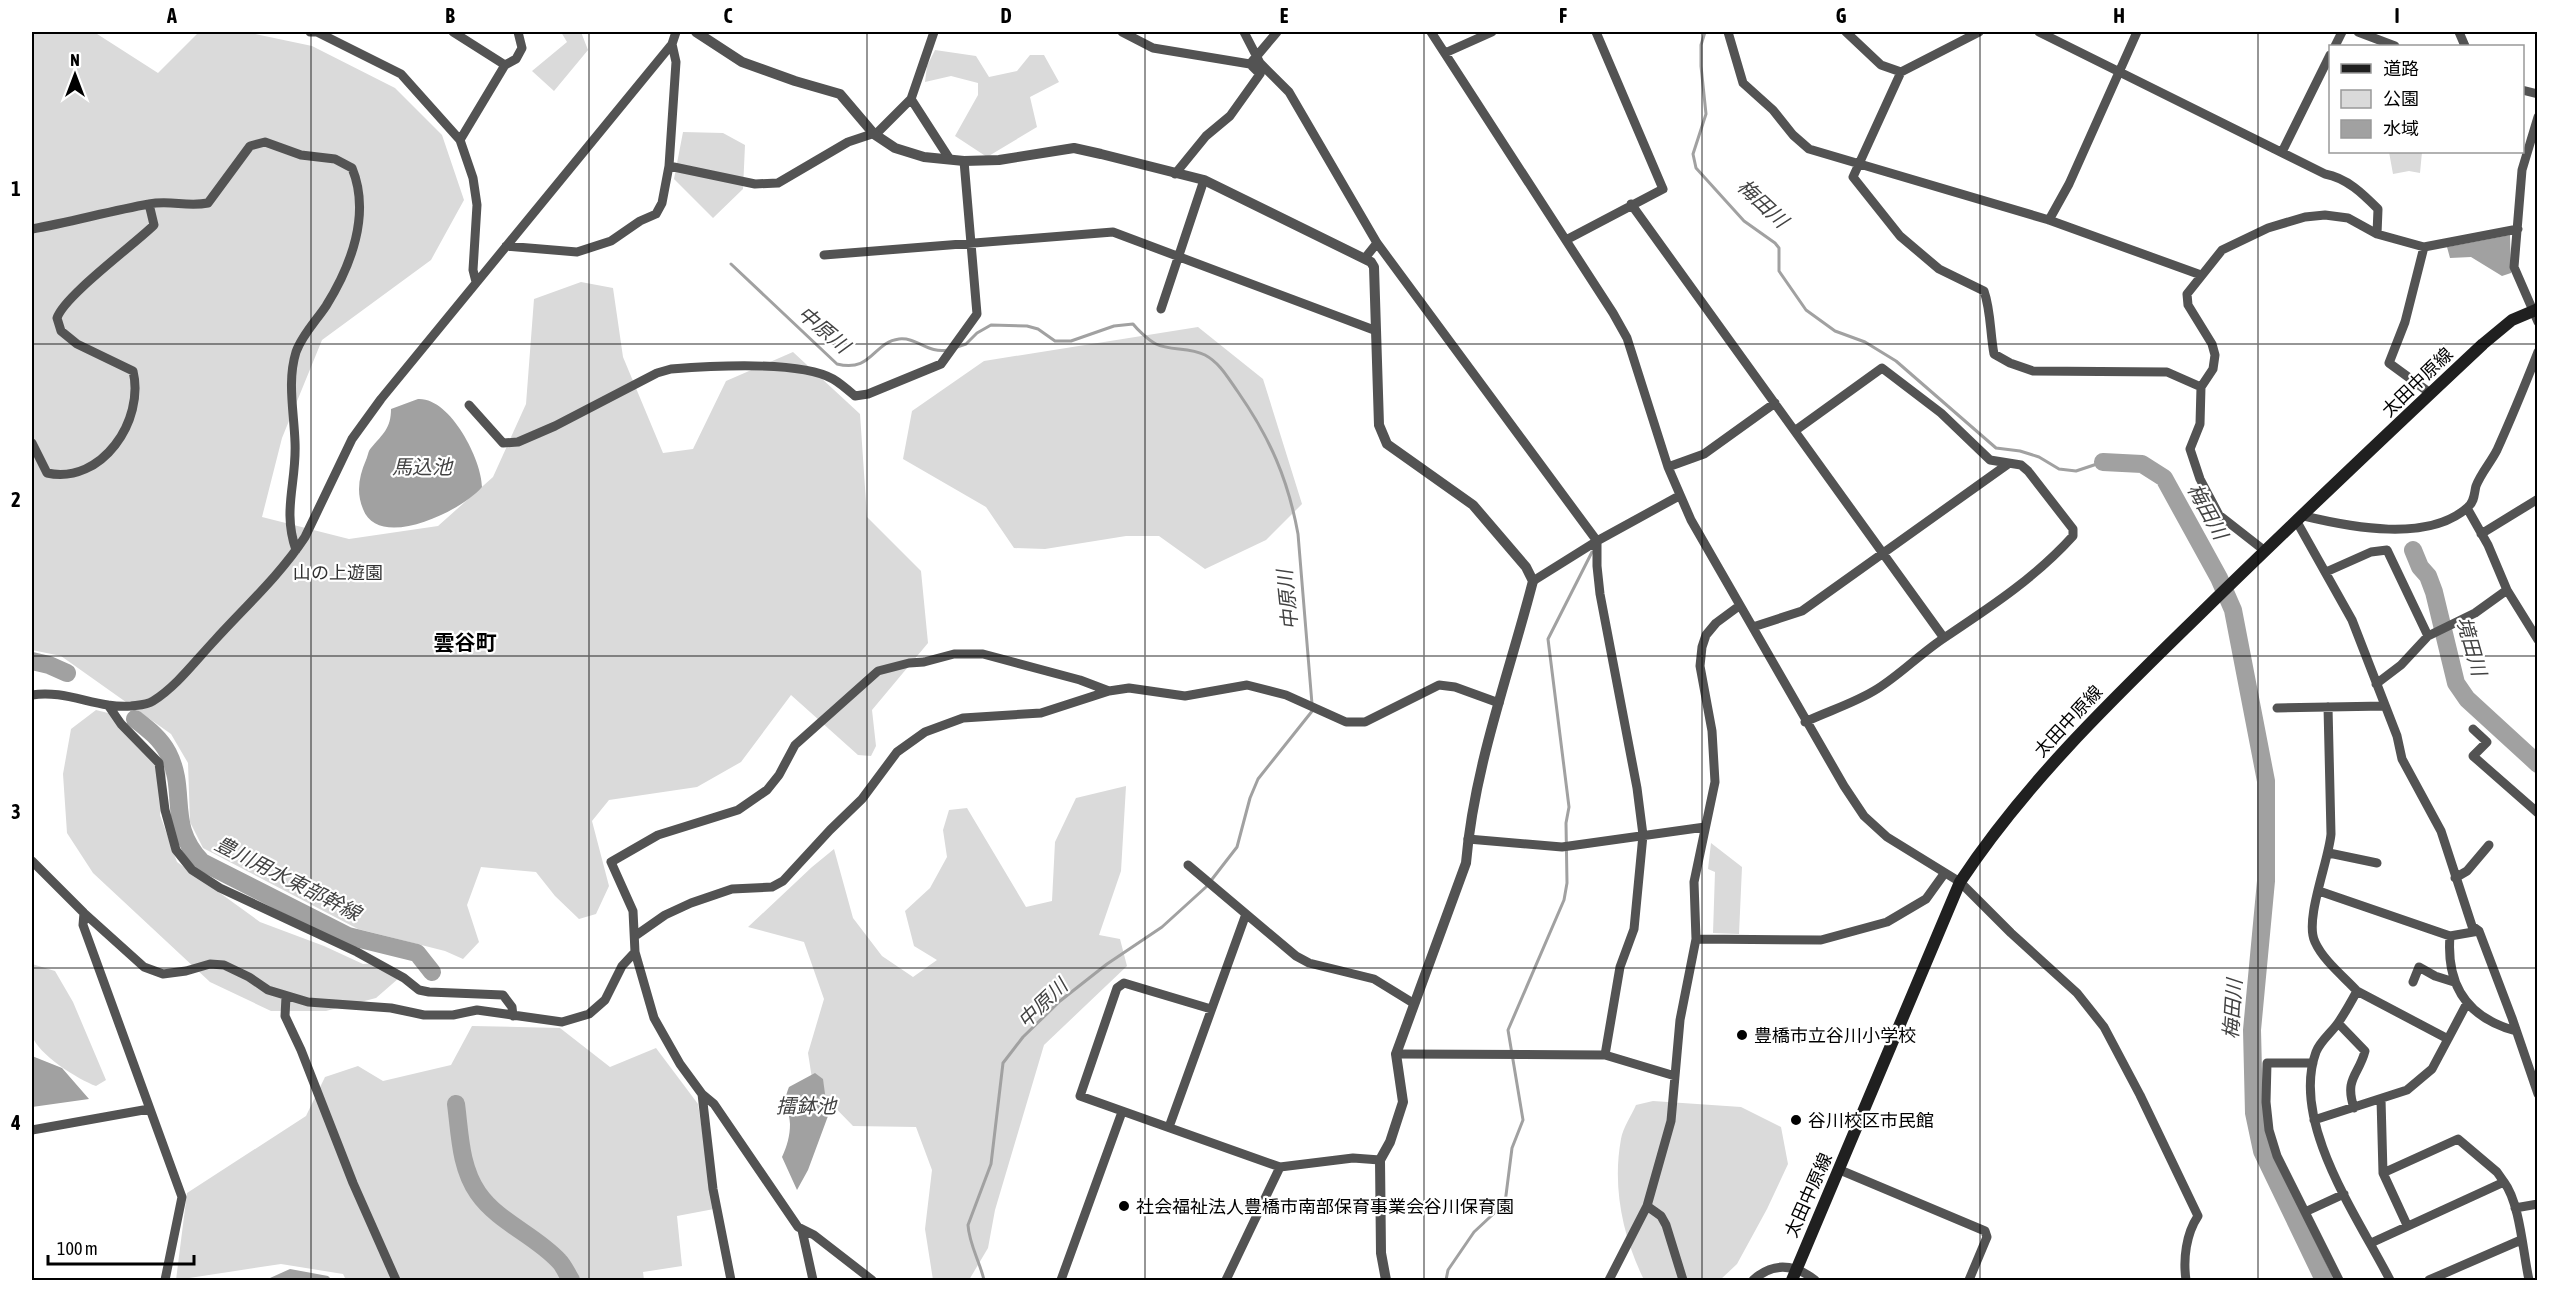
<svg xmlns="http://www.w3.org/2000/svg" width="2569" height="1312" font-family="'Asap Condensed','Noto Sans JP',sans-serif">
<rect width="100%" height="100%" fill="#fff"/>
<!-- green -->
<path fill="#dadada" d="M 32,32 L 94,32 L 158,73 L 199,32 L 246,32 L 312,46 L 395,88 L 442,135 L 464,200 L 431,260 L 322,340 L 282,438 L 262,517 L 349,539 L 438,526 L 493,477 L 526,404 L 534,299 L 581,282 L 613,288 L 623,357 L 663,453 L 693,449 L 726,381 L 793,352 L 860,414 L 867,517 L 921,571 L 928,643 L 872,710 L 876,746 L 871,756 L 858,755 L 791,695 L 741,762 L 697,787 L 609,800 L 592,821 L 609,886 L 596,914 L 579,919 L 555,896 L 536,872 L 481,867 L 467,905 L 479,942 L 463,959 L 445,951 L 358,929 L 203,848 L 190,822 L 188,763 L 171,734 L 61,656 L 32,650 Z
M 561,32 L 581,32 L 588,50 L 554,91 L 532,71 L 567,42 Z
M 935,50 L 976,56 L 989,77 L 1017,71 L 1030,55 L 1044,55 L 1059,82 L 1030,97 L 1037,127 L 987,157 L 955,136 L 978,95 L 978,83 L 951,76 L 925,82 L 927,66 Z
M 683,132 L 723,133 L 745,145 L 743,189 L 713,218 L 674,179 Z
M 2389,152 L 2422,152 L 2420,173 L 2409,171 L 2393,174 Z
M 1198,327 L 1263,379 L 1302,504 L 1266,540 L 1205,569 L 1159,536 L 1126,536 L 1045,549 L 1014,548 L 986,507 L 903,459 L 912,411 L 984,361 Z
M 96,710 L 120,716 L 167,767 L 160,815 L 177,862 L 260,922 L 324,946 L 363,964 L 380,963 L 399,978 L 376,998 L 326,1011 L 271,1011 L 210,982 L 93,873 L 67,833 L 63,774 L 71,729 Z
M 1126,786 L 1121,871 L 1099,935 L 1120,939 L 1127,966 L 1044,1045 L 995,1210 L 988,1248 L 969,1280 L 933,1280 L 925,1229 L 932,1170 L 916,1127 L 853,1126 L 813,1085 L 808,1053 L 824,999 L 804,942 L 748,927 L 812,867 L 834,849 L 853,918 L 882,956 L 913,977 L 937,960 L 914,946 L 905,911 L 930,888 L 947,857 L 943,830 L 949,810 L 967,808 L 1026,907 L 1052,901 L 1055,842 L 1076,798 Z
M 1711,843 L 1742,867 L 1739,934 L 1713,933 L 1715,872 L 1708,869 Z
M 32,964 L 55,971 L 73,1002 L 106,1080 L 96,1086 C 79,1080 37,1054 32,1035 C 28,1023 31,979 32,964 Z
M 472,1026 L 560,1028 L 610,1067 L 656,1048 L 698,1104 L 714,1209 L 677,1216 L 682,1266 L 643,1272 L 644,1280 L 346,1280 L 343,1274 L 281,1264 L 176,1280 L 187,1193 L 306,1116 L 325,1077 L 358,1066 L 383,1081 L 451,1065 Z
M 1653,1101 L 1741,1107 L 1781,1127 L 1788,1164 L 1767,1209 L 1737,1264 L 1720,1280 L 1644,1280 C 1623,1237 1612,1188 1621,1139 C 1623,1128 1631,1116 1636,1105 Z"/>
<!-- water -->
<path fill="#a1a1a1" d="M 2510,235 L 2511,273 L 2502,276 L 2471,257 L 2450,258 L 2447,247 Z
M 418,399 C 450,397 482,460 482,487 C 463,510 379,552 363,509 C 356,492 359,476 366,460 C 368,456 368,451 371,448 C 383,434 391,428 391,409 Z
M 32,1056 L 62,1068 L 89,1099 L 32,1107 Z
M 815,1073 L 823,1079 L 828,1116 L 808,1170 L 797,1190 L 782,1157 C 787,1146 790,1136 790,1124 C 789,1106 781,1107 789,1087 Z
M 290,1269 L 328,1276 L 332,1280 L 271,1280 L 270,1278 Z"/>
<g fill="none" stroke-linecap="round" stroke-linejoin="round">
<!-- stream -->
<path stroke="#a1a1a1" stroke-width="3" d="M 1705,32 L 1701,45 L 1701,66 L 1706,114 L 1693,154 L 1696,168 L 1744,221 L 1775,243 L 1779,248 L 1779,271 L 1806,310 L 1835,331 L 1865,342 L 1896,361 L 1996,448 L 2020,451 L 2039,457 L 2059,469 L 2076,471 L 2103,462
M 731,264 L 837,364 C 872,373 873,342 899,339 C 917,337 928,354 948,350
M 957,347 L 966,344 L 977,333 L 991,325 L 1027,326 L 1038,329 L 1055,341 L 1071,341 L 1114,326 L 1133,324 C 1137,329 1148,340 1156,344 C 1170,351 1189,347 1205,355 C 1220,363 1228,378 1238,392 C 1270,438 1288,479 1298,534 L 1312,704
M 984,1280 C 980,1262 969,1244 968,1225 L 991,1164 L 1003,1063 L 1023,1037 L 1060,1001 L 1107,964 L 1162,927 L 1206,887 L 1237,847 L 1250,798 L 1258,779 L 1313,710
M 1446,1280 L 1448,1270 L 1474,1232 L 1505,1203 L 1512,1148 L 1523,1120 L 1508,1030 L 1564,900 L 1567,883 L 1566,823 L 1569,807 L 1548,639 L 1592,552"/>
<!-- river -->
<path stroke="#a1a1a1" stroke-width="18" d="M 2103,462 L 2142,464 L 2164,478 L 2219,578 L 2233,610 L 2266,781 L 2266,881 L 2252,1030 L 2254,1113 L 2262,1151 L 2324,1280
M 2413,550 L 2420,567 L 2428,576 L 2434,592 L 2456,683 L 2467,699 L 2538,764
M 32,661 L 49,665 L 67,673
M 135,719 C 148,729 160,738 168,753 C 188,792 166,825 202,862 L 348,936 L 417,953 L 432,972
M 456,1104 C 460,1134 460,1167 478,1193 C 498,1222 535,1235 559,1261 C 564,1266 567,1274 571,1280"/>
<!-- minor -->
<path stroke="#535353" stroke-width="9" d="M 310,32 L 317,32 L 401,74 L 460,140 L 473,178 L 477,205 L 473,270 L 476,282
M 453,32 L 505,65
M 1122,32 L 1153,48 L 1250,64
M 1244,32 L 1260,63 L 1289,92 L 1377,243 L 1597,541 L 1597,566 L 1600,594 L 1637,788 L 1643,835 L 1634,929 L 1620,967 L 1605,1055
M 1431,32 L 1613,313 L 1627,338 L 1668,467 L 1691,520 L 1844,786 L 1864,816 L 1887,837 L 1960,882 L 2011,933 L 2077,993 L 2104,1027 L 2140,1095 L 2198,1216 C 2186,1234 2183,1259 2186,1280
M 1728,32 L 1743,83 L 1773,110 L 1793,135 L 1809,149 L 2049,220 L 2201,275
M 1846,32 L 1881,65 L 1901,72
M 1979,32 L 1901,72 L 1853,177 L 1900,236 L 1939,269 L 1984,291 C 1991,311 1990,333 1994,354 L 2010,363 L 2033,371 L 2167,372 L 2201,387
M 2039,32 L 2325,174 C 2347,178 2363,194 2378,209 L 2377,234
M 2358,32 L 2395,46
M 2459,32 L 2465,46
M 2335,46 L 2342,32
M 1445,53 L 1492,32
M 2522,90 L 2538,94
M 911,99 L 949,158
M 2538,117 L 2522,170 L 2514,267 L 2538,322
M 460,140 L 505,65 L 516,59 L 522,48 L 518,32
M 2282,152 L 2330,55
M 669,166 L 755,184 L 778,183 L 848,142 L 878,132 L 911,99 L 934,32
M 1175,174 L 1206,136 L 1230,116 L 1260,74 L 1250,64 L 1277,32
M 1631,204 L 1944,638
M 2049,220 L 2069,184 L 2137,32
M 32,229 C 71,222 110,211 149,204 C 170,200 187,207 208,203 L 250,146 L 265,142 L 301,155 L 335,159 L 352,168 C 371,214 351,266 326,306 C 316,321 302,335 296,352 C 287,381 294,412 295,442 C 297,482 282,510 296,550
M 1566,240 L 1663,189 L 1596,32
M 506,246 L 577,252 L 611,241 L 640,221 L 656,214 L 662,203 L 669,166 L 676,62 L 672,44
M 2424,247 L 2405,322 L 2389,363 L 2430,393
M 824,255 L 1113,232 L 1374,330
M 1365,258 L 1377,243
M 1161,309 L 1204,180
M 469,405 L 503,443 L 518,442 L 555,426 L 657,373 L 671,369 C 710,366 799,360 833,379 C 840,383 848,390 855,396 L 868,394 L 941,364 L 977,314 L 964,161
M 1796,430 L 1882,368 L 1941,413 L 1990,460 L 2021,465 L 2028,471 L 2073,529 L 2073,536 C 2036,577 1992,606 1947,636 C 1922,652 1901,674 1877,689 C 1855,703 1828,711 1805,722
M 32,443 L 47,473 C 102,485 145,420 133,371 L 77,344 L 61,331 L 57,318 C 64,296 135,244 154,225 L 149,204
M 1668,467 L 1704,454 L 1775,403
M 2467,508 L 2488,545 L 2507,590 L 2538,640
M 2304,516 C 2350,527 2429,543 2468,507 C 2475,501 2474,493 2476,486 C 2481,473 2491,462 2497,450 C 2512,417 2525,385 2538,352
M 2297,522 L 2352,620 L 2397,736 L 2402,759 L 2441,831 L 2472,926 L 2479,931 L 2512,1018 L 2538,1094
M 2481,534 L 2538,499
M 2265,551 L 2219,515 L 2200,479 L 2190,449 L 2200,424 L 2201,387 L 2213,369 L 2215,355 L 2212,344 L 2188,305 L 2187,294 L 2222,250 L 2268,228 L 2305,217 L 2325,215 L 2348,218 L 2377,234 L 2424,247 L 2518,229
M 2326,572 L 2371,552 L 2387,550 L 2428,636
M 1533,581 L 1597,541 L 1679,496
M 1753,627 L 1802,611 L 2008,464
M 2376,684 L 2401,665 L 2428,636 L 2475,613 L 2507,590
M 32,695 C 65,689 98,709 131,706 C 139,705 147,705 153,701 C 177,686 196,660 215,640 C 246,606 280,575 305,537 L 352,439 L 381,399 L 672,44 L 676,32
M 108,705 L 121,724 L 159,763 L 165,810 L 176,850 L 192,870 L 220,888 L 357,952 L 404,978 L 419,990 L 429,992 L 503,995 L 512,1007 L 513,1016
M 2328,707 L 2331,834 C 2329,860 2304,920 2315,942 C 2323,960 2343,976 2357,991
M 2277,708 L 2385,706
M 2473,729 L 2487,742 L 2473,756 L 2538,813
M 1468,839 L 1562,847 L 1705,827
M 2329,853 L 2377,863
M 32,861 L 84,913 L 144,967 L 163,974 L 186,971 L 210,964 L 224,965 L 249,977 L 268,990 L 308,1002 L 391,1008 L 424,1015 L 453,1015 L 477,1010 L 562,1022 L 589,1014 L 605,1000 L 622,966 L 635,952
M 1188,865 L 1296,956 L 1309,963 L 1374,979 L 1413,1003
M 2455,878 L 2467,871 L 2489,845
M 2319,891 L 2450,936 L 2479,931
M 84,913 L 83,925 L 182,1197 L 165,1280
M 635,936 L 665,915 L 691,903 L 732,889 L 772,887 L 783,881 L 830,830 L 862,799 L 897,752 L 925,732 L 963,718 L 1041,713 L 1109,691 L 1129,688 L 1185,696 L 1247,685 L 1286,695 L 1346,722 L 1365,722 L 1439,685 L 1455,687 L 1499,703
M 2450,936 C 2446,986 2468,1018 2516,1031
M 1696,939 L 1821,940 L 1887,922 L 1926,899 L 1944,874
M 2413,982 L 2419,967 L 2435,976 L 2454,982
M 286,997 L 285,1016 L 301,1050 L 353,1183 L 396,1280
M 1211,1009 L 1124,983 L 1117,988 L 1080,1096 L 1280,1167 L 1353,1158 L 1380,1160
M 2338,1023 L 2365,1051 C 2359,1075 2344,1078 2354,1108
M 1396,1054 L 1605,1055 L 1675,1076
M 2313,1063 L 2267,1063 L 2266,1102 L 2269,1130 L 2277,1156 L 2339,1280
M 702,1094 L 713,1189 L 731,1280
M 2381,1099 L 2383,1173 L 2407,1225
M 2314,1120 L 2407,1090 L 2432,1069 L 2448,1039
M 1169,1127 L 1246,914
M 32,1130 L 149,1109
M 1840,1170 L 1985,1231 L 1987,1237 L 1969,1280
M 2504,1182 C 2520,1203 2523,1253 2529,1280
M 1647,1206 L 1661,1216 L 1666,1225 L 1683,1280
M 2515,1208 L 2538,1204
M 2305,1212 L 2344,1194
M 802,1230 L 813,1280
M 2371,1243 L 2504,1182 L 2497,1172 L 2458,1139 L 2383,1173
M 872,1280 L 814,1235 L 798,1227 L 714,1104 L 702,1094 L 680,1064 L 654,1018 L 635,952 L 633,911 L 611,862 L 658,835 L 738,810 L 767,790 L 779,775 L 795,745 L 878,671 L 909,663 L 924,662 L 954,654 L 983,654 L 1080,680 L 1109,691
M 1061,1280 L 1122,1112
M 1226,1280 L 1280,1167
M 1609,1280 L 1647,1206 L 1671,1121 L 1680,1020 L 1696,939 L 1694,882 L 1715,782 L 1712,731 L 1700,666 L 1702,647 L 1706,635 L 1716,623 L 1739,606
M 1753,1280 C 1773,1262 1794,1264 1815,1280
M 2390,1280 C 2359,1219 2290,1123 2316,1052 C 2320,1041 2332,1032 2338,1023 C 2345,1013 2351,1002 2357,991 L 2448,1039 L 2467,1003
M 2429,1280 L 2521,1240"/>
<!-- tertiary -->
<path stroke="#535353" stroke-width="10" d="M 696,32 L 742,62 L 795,81 L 840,94 L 874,134 L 895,148 L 924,157 L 964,161 L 999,160 L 1074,148 L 1101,154 L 1204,180 L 1371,262 L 1374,267 L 1379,425 L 1387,444 L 1473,505 L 1526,567 L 1533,581 C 1509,674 1474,767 1466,863 L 1396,1054 L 1403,1102 L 1390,1142 L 1380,1160 L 1381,1253 L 1386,1280"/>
<!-- secondary -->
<path stroke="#202020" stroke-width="12" d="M 1792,1280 L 1960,882 C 2026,782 2113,699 2198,616 C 2292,524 2387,434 2483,344 L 2512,320 L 2538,309"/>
</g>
<!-- grid -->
<path fill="none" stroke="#000" stroke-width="1.5" stroke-opacity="0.55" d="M 311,32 L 311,1280M 589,32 L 589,1280M 867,32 L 867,1280M 1145,32 L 1145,1280M 1424,32 L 1424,1280M 1702,32 L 1702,1280M 1980,32 L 1980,1280M 2258,32 L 2258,1280M 32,344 L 2538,344M 32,656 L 2538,656M 32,968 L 2538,968"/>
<!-- markers -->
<g fill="#000" stroke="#fff" stroke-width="2">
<circle cx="1742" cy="1035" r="6"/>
<circle cx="1796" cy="1120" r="6"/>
<circle cx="1124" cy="1206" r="6"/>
</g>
<g text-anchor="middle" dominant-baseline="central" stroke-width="4.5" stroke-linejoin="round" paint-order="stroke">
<!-- street labels -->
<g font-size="18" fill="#000" stroke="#fff">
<text transform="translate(2417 382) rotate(-44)">太田中原線</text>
<text transform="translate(2068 721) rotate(-47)">太田中原線</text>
<text transform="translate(1808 1195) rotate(-66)">太田中原線</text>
</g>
<!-- park labels -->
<g font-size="18" fill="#313131" stroke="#fff">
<text x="338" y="572">山の上遊園</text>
</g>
<!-- poi labels -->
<g font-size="18" fill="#000" stroke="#fff" text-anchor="start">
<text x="1754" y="1035">豊橋市立谷川小学校</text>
<text x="1808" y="1120">谷川校区市民館</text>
<text x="1136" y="1206">社会福祉法人豊橋市南部保育事業会谷川保育園</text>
</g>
<!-- water labels -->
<g font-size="20" font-style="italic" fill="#424242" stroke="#fff">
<text transform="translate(1763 203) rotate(43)">梅田川</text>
<text transform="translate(824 329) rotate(40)">中原川</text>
<text x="422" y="466">馬込池</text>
<text transform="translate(2208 511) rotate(61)">梅田川</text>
<text transform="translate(1287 600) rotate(-96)">中原川</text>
<text transform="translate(2472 646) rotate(74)">境田川</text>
<text transform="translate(288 878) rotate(27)">豊川用水東部幹線</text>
<text transform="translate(1042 1003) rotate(-44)">中原川</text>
<text transform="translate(2232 1009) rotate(-86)">梅田川</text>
<text x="806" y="1105">擂鉢池</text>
</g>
<!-- quarter labels -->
<g font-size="21" font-weight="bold" fill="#000" stroke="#fff">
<text x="465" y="642">雲谷町</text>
</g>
</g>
<!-- border -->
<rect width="2569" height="1312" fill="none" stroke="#ffffff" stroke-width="66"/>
<!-- legend -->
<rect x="2329" y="45" width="195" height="108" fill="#ffffff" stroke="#999999" stroke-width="1.5"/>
<rect x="2341" y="64" width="30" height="9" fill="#202020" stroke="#999999" stroke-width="1.5"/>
<text x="2383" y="75" font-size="18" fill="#000000">道路</text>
<rect x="2341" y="90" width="30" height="18" fill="#dadada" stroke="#999999" stroke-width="1.5"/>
<text x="2383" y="105" font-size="18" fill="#000000">公園</text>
<rect x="2341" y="120" width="30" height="18" fill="#a1a1a1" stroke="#999999" stroke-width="1.5"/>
<text x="2383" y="135" font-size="18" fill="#000000">水域</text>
<!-- north arrow -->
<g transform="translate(75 75)" stroke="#ffffff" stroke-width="4.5" paint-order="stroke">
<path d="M0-4.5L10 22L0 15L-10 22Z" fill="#000000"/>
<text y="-9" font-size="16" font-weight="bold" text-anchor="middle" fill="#000000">N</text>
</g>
<!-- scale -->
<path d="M48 1255v9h146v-9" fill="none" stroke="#000000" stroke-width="3"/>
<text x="57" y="1255" font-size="18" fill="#000000" stroke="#ffffff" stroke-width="4.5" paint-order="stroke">100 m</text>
<rect x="33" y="33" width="2503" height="1246" fill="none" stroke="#000" stroke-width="2"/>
<g font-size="20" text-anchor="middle" font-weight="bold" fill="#000">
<text x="172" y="23">A</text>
<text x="450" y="23">B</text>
<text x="728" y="23">C</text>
<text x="1006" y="23">D</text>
<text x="1284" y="23">E</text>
<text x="1563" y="23">F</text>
<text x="1841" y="23">G</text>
<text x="2119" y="23">H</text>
<text x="2397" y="23">I</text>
<text x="16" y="196">1</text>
<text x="16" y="507">2</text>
<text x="16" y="819">3</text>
<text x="16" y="1130">4</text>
</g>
</svg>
